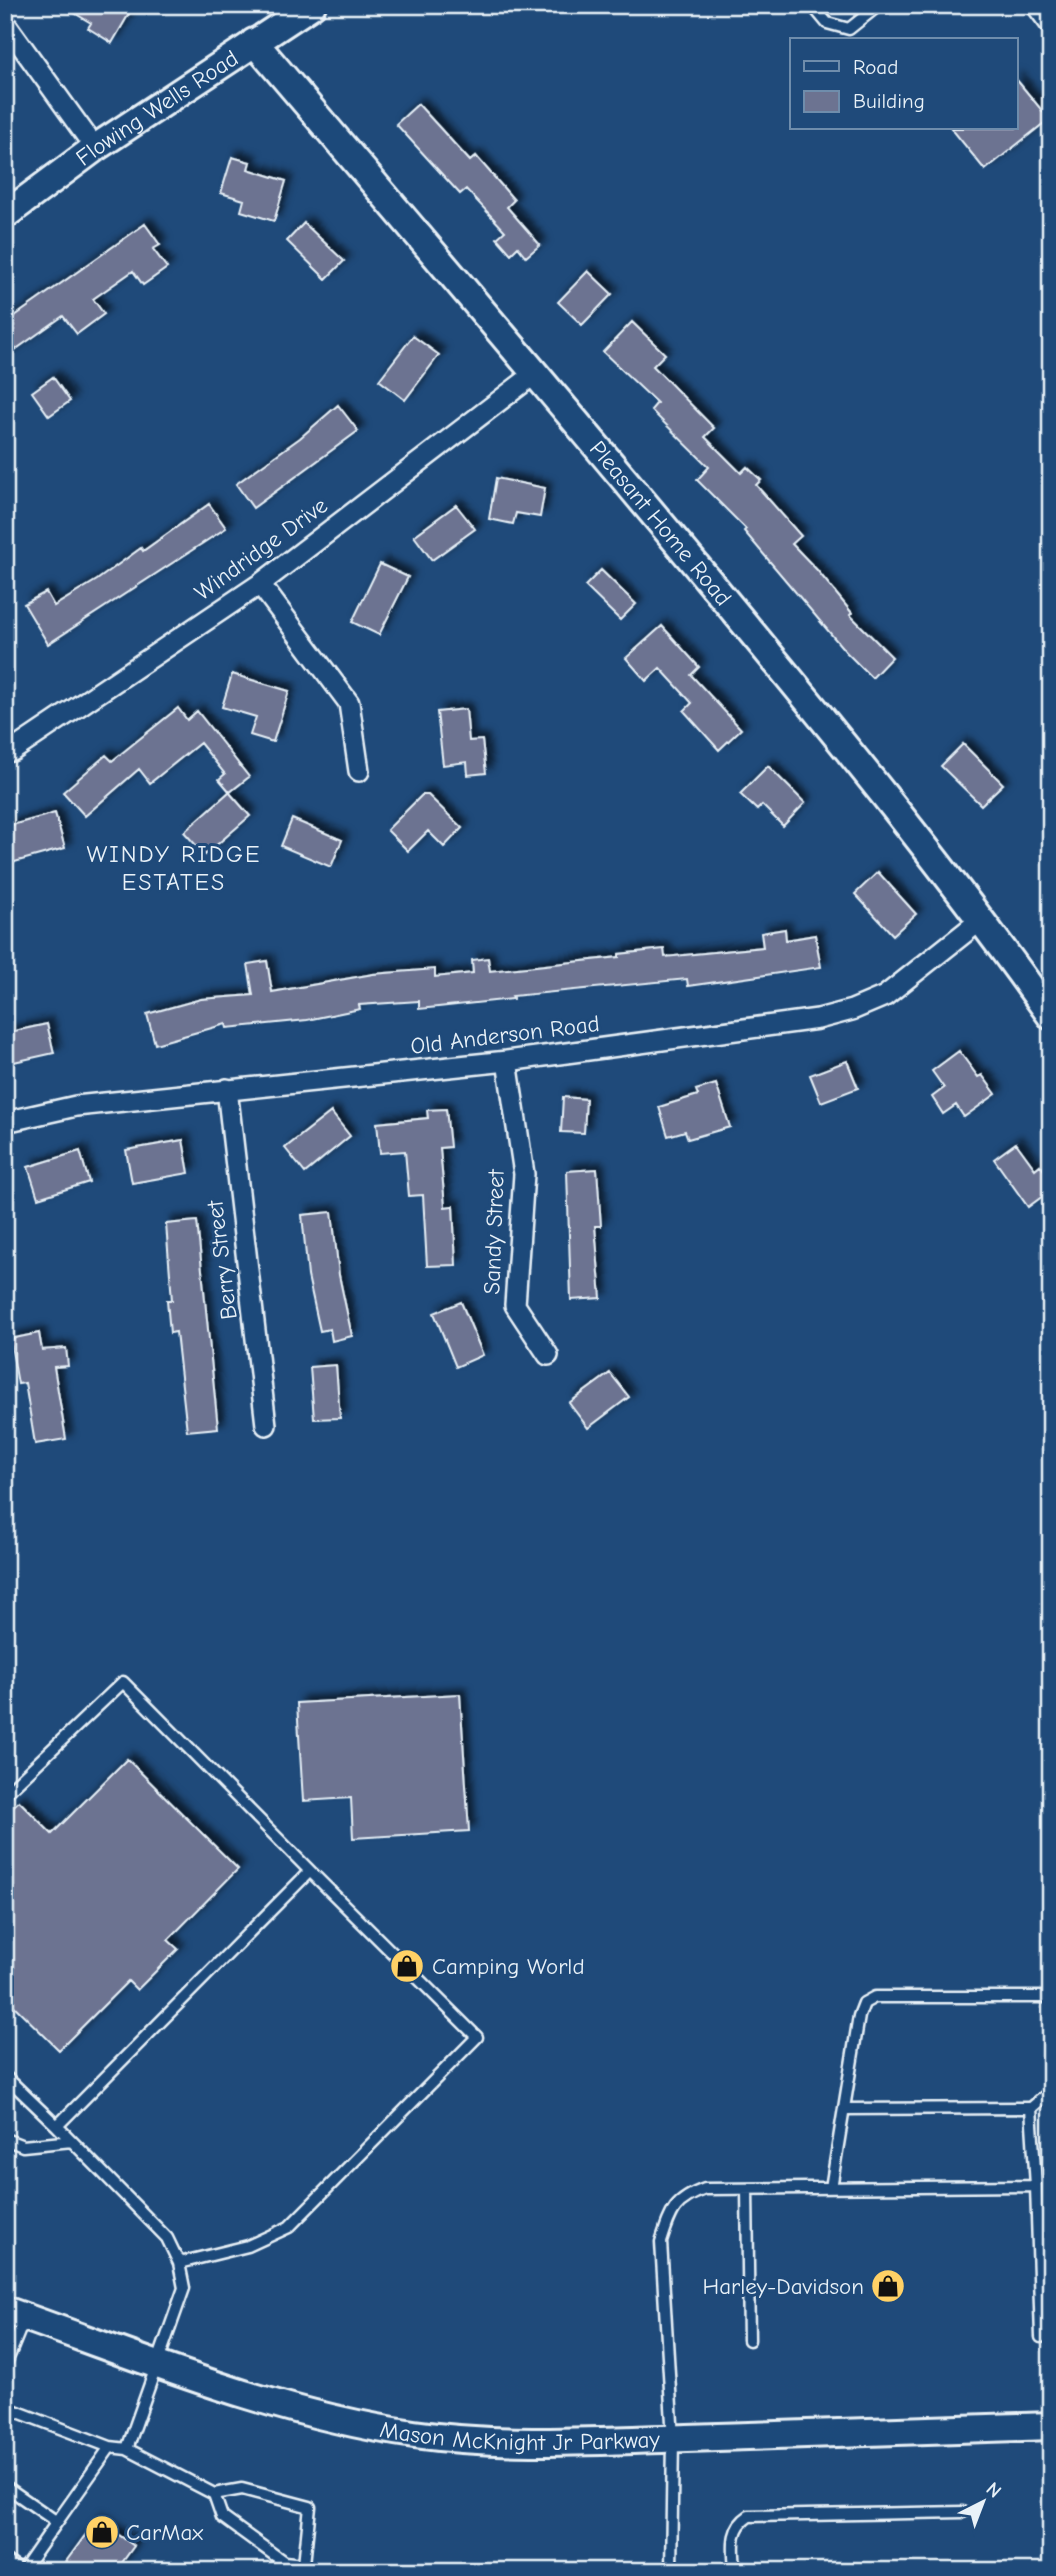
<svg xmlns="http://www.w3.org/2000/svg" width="1056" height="2576" font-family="'Comic Neue',sans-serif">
<defs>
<filter id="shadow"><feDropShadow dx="6" dy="-6" stdDeviation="3.5" flood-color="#0009"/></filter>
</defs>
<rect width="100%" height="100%" fill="#1f4a7a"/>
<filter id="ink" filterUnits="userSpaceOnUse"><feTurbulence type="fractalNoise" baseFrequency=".0143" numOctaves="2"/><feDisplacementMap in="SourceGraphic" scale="14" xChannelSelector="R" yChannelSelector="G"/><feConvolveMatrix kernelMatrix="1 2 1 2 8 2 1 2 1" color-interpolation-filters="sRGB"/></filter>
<g filter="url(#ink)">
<!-- building -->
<path fill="#6c7391" stroke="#e8f1f8" stroke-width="2" filter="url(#shadow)" d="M 61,5 L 119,5 L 130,12 L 112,43 L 88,28 L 91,23 Z
M 1016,79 L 1049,119 L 985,170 L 951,128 L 1016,128 Z
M 418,104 L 470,161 L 476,156 L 514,200 L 507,207 L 540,245 L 526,257 L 518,247 L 511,254 L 497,238 L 505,231 L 466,189 L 460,194 L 396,124 Z
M 232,157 L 250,162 L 248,169 L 286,181 L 274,221 L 241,211 L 244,200 L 221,193 Z
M 304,223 L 344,261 L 326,279 L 287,241 Z
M 145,224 L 160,245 L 153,249 L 167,268 L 143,285 L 133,271 L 93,299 L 104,314 L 77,334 L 63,316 L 5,357 L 5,323 Z
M 588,271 L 612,294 L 582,325 L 558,302 Z
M 632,322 L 665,354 L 653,366 L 714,428 L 705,437 L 741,473 L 747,467 L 761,480 L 756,485 L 801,536 L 792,544 L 817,570 L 852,613 L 850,615 L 892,657 L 872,678 L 846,652 L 744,531 L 746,529 L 697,480 L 709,467 L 651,410 L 657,403 L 603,352 Z
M 413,336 L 439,355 L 405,400 L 379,380 Z
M 53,377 L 70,401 L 49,416 L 32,392 Z
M 338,405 L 358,431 L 253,508 L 236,484 L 300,438 Z
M 496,478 L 545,488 L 540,517 L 516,513 L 513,524 L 489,519 Z
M 209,504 L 226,528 L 48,644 L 24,604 L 46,592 L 54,606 L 97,580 L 141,548 L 143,551 Z
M 456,505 L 475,529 L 432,560 L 414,536 Z
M 380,564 L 408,577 L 379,635 L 352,622 Z
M 601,570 L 636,604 L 620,620 L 585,586 Z
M 662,626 L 699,667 L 691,675 L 741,729 L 719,750 L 684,711 L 692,703 L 660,668 L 646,681 L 626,658 Z
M 232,674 L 289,691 L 273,742 L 250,735 L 256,717 L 222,707 Z
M 178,708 L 187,720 L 197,711 L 249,777 L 230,792 L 219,779 L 225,774 L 200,743 L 150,783 L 139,769 L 85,816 L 63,792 L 106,755 L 112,761 Z
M 466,709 L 469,741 L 482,740 L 486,773 L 468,775 L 467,762 L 443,765 L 437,712 Z
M 963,744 L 1003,784 L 981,805 L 941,766 Z
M 768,766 L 805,803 L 783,826 L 762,805 L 757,810 L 740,794 Z
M 229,792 L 250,816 L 205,855 L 184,832 Z
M 422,795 L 428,795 L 462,828 L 444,847 L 428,831 L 408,851 L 387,830 Z
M 55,813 L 65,848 L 11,863 L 5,827 Z
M 292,819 L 342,840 L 331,867 L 281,846 Z
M 878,872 L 916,914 L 893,935 L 855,894 Z
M 785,929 L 786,940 L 815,935 L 821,967 L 688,986 L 687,979 L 512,996 L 513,999 L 438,1007 L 419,1009 L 419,1001 L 359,1005 L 360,1009 L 307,1020 L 227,1028 L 226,1024 L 155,1044 L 147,1014 L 201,999 L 253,995 L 248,964 L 267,961 L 272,992 L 373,974 L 435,969 L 435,977 L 473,973 L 472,960 L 488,958 L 490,971 L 619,957 L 619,954 L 664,949 L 665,957 L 763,947 L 761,933 Z
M 47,1024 L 54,1053 L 5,1064 L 5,1033 Z
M 959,1051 L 978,1077 L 982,1075 L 996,1094 L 964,1117 L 956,1105 L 943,1114 L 932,1097 L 944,1088 L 932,1071 Z
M 847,1061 L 858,1088 L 821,1102 L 810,1075 Z
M 716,1084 L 730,1127 L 688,1139 L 685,1131 L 668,1136 L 659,1107 L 698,1095 L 696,1090 Z
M 563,1097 L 586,1099 L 584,1133 L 561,1132 Z
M 446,1109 L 450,1147 L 440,1148 L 445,1207 L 453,1206 L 456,1265 L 427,1266 L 423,1195 L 409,1196 L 405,1151 L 380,1153 L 377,1123 L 428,1118 L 427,1110 Z
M 331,1112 L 350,1136 L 305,1173 L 285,1148 Z
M 183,1140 L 189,1173 L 132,1183 L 126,1150 Z
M 1016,1143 L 1035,1169 L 1040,1165 L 1051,1180 L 1051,1190 L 1028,1207 L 994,1159 Z
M 80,1151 L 89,1182 L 38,1198 L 28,1167 Z
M 597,1169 L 601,1226 L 595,1226 L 601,1298 L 571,1300 L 567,1171 Z
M 332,1212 L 339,1275 L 352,1336 L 332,1341 L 330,1329 L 320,1331 L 308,1276 L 302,1215 Z
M 197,1221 L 218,1428 L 187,1431 L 176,1332 L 170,1333 L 167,1300 L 172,1300 L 166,1224 Z
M 461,1302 L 483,1355 L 456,1367 L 434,1313 Z
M 39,1333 L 42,1350 L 66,1348 L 68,1366 L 54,1367 L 66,1439 L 35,1444 L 25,1383 L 18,1384 L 10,1339 Z
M 336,1365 L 340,1418 L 314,1419 L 310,1367 Z
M 610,1373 L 629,1397 L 588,1428 L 569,1403 Z
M 460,1694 L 469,1831 L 353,1838 L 351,1798 L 303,1801 L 297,1703 Z
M 127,1759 L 238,1869 L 168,1940 L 178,1949 L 137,1990 L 128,1981 L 59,2050 L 5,1997 L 5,1814 L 19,1801 L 52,1834 Z
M 97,2519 L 134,2546 L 116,2571 L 59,2571 Z"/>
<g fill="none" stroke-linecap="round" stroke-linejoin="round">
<!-- lane casing -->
<g stroke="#e8f1f8" stroke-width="15">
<path id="lane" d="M 812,5 L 827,23 L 849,29 L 879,5
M 5,1794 L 123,1682 L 310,1871 L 57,2126 L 167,2238 L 179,2263 L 184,2288 L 127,2449 L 214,2494 L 242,2489 L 310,2507 L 304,2564 L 284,2562 L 222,2517 L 214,2494
M 5,2076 L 57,2126
M 844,2109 L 1031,2108
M 5,2139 L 23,2146 L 72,2141
M 1036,2186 L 1031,2108 L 1051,2091
M 831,2188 L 859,2016 L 864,2003 L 875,1997 L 1051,1997
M 747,2189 L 749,2340
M 179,2263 L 248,2246 L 289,2227 L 477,2037 L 310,1871
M 5,2366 L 25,2317
M 5,2407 L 110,2447 L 127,2449
M 5,2486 L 57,2522 L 23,2571
M 57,2522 L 110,2447
M 5,2560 L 21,2571
M 671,2571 L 673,2439 L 661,2242 C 671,2211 674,2200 705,2189 L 1036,2186 L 1041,2337
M 735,2571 C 734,2549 729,2529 749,2516 L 963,2512"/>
</g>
<!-- street casing -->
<g stroke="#e8f1f8" stroke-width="24">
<path id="street" d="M 1036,5 L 1051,25
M 5,23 L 95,148
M 260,584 L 349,703 L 359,771
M 5,751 L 12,751 L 260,584 L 537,372
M 507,1061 L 524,1174 L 515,1305 L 548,1355
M 227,1089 L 266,1425
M 5,1122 L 76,1106 L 507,1061 L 818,1019 L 852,1010 L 885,996 L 982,919"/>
</g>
<!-- secondary casing -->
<g stroke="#e8f1f8" stroke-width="32">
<g id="secondary">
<path id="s1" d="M 254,42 C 409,224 563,405 715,588 C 831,728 946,868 1051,1016"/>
<path id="s2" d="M 5,215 L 95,148 L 312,5"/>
<path id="s3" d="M 5,2310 C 139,2357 274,2414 414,2434 C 504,2447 597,2441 687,2438 C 808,2434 929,2430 1051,2426"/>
</g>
</g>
<!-- lane -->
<use href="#lane" stroke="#1f4a7a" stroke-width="10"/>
<!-- street -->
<use href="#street" stroke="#1f4a7a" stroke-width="19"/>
<!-- secondary -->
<use href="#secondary" stroke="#1f4a7a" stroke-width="26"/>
</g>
</g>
<!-- icons -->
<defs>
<g id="shop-disc" transform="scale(1.75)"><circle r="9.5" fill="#ffd166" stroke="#1f4a7a"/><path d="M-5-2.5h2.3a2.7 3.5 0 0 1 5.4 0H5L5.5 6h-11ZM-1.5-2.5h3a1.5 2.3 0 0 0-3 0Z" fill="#111"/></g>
</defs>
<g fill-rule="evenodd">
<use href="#shop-disc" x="407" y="1966"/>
<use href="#shop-disc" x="888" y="2286"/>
<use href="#shop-disc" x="102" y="2532"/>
</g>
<g text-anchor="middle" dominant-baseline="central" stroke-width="6" stroke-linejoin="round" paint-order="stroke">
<!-- street labels -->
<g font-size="23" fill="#e8f1f8" stroke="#1f4a7a">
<text stroke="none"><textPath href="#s2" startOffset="186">Flowing Wells Road</textPath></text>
<text stroke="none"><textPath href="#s1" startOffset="630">Pleasant Home Road</textPath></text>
<text transform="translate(261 549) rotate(-36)">Windridge Drive</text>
<text transform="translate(505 1035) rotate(-7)">Old Anderson Road</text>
<text transform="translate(494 1232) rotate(-88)">Sandy Street</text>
<text transform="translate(222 1260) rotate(-97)">Berry Street</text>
<text stroke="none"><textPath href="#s3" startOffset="534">Mason McKnight Jr Parkway</textPath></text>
</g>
<!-- poi labels -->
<g font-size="23" fill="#e8f1f8" stroke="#1f4a7a" text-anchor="start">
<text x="432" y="1966">Camping World</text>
<text x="864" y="2286" text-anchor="end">Harley-Davidson</text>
<text x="126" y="2532">CarMax</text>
</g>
<!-- neighbourhood labels -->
<g font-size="24" letter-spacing="2" fill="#e8f1f8" stroke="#1f4a7a">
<text x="174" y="854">WINDY RIDGE<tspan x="174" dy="28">ESTATES</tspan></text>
</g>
</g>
<!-- margin -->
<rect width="1056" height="2576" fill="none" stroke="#1f4a7a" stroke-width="28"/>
<rect x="14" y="14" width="1028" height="2548" fill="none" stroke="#e8f1f8" stroke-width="2.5" filter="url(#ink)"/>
<!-- legend -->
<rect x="790" y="38" width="228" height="91" fill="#1f4a7a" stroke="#6f8dac" stroke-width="2"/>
<rect x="804" y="61" width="35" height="10" fill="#1f4a7a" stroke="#6f8dac" stroke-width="2"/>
<text x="853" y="74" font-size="21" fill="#e8f1f8">Road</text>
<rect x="804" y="91" width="35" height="21" fill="#6c7391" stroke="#6f8dac" stroke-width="2"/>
<text x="853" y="108" font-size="21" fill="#e8f1f8">Building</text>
<!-- north arrow -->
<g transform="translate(983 2502) rotate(42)" stroke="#1f4a7a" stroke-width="5" paint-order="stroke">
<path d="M0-5L12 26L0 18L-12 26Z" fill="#e8f1f8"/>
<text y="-10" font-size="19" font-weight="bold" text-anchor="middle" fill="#e8f1f8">N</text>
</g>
</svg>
